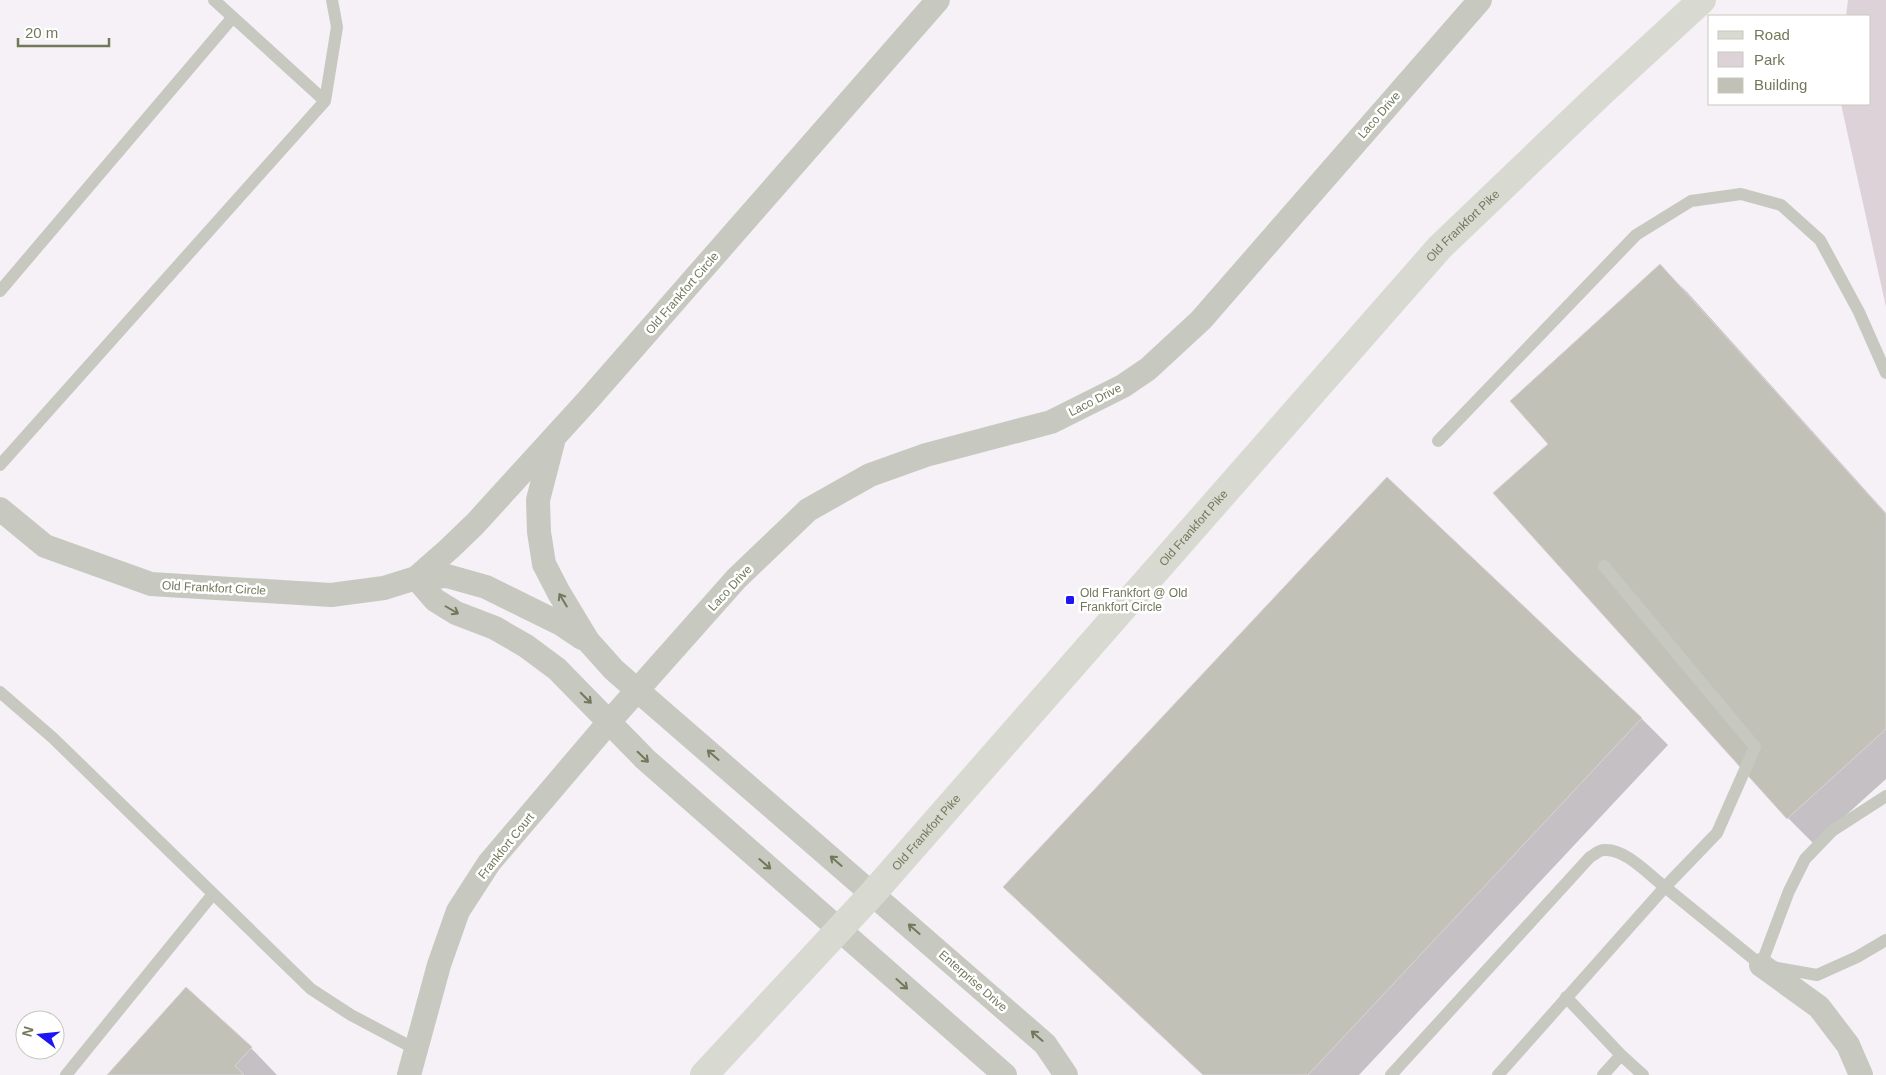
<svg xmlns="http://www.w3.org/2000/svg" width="1886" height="1075" font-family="Helvetica,sans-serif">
<rect width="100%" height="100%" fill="#f5f1f6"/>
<!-- green -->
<path fill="#ded2d9" d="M 1848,0 L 1886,0 L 1886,307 L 1841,104 L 1870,104 L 1870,16 L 1846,16 Z"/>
<!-- shadow -->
<path fill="#0003" d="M 1660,266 L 1687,292 L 1886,513 L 1886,779 L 1814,844 L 1788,818 Z
M 1641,718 L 1668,745 L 1359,1075 L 1203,1075 Z
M 251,1048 L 277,1075 L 108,1075 Z"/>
<!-- building -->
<path fill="#c1c1b7" stroke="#d7d4d7" d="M 1660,264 L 1886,514 L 1886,729 L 1787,819 L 1493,493 L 1548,444 L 1510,401 Z
M 1387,477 L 1642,718 L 1308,1075 L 1203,1075 L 1003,887 Z
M 186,987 L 252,1047 L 235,1066 L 244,1075 L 107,1075 Z"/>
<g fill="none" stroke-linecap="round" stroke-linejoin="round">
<!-- lane -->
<path stroke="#c7c9c0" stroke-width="12" d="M 214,0 L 325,101
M 0,291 L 233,17
M 1438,441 L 1636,235 L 1691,201 L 1741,194 L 1781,205 L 1820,240 L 1859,312 L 1886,373
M 0,465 L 325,101 L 337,27 L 332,0
M 0,692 L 53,738 L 311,989 L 351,1015 L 417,1050
M 1761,965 L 1789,891 L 1805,859 L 1832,831 L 1886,796
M 1566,997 L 1621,1055 L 1603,1075
M 1621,1055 L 1643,1075
M 66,1075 L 213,894
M 1391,1075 L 1590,857 C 1594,855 1599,850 1604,850 C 1625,848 1649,875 1665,887 L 1717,833 L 1755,747 L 1604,566
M 1498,1075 L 1665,887 L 1761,965 L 1817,975 L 1857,957 L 1886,940"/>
<!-- street -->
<path stroke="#c7c9c0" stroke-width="24" d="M 553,442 L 538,500 L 539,532 L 544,564 L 559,593 L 588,641 L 614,670 L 1045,1044 L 1066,1075
M 0,509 L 45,546 L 151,584 L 331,595 L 384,588 L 416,578 L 449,549 L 475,524 L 588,400 L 938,0
M 416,578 L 435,600 L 456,613 L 495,628 L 526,646 L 557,669 L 645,759 L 1005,1075
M 416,578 L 447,576 L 486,587 L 561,624 L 582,638
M 1761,965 L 1819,1007 L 1848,1045 L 1861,1075
M 409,1075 L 439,965 L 458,911 L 489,863 L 609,722 L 736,579 L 808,510 L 870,475 L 926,455 L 1051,422 L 1123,386 L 1148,369 L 1201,320 L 1480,0"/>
<!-- secondary -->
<path stroke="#d8dad1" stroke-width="28" id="s1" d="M 704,1075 L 873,893 L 1440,247 L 1599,95 L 1702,0"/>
</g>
<!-- one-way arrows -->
<defs><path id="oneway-shaft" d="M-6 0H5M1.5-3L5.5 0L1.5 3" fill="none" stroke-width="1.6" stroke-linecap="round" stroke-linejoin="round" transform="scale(1.25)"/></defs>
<g stroke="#72795a">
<use href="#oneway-shaft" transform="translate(563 600) rotate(-121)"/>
<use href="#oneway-shaft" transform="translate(452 610) rotate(30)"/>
<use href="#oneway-shaft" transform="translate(586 698) rotate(45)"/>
<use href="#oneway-shaft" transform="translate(713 755) rotate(-139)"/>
<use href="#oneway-shaft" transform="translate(643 757) rotate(44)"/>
<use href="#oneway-shaft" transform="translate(836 861) rotate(-139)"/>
<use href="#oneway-shaft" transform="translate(765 864) rotate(41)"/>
<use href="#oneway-shaft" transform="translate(914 929) rotate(-139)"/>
<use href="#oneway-shaft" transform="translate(902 984) rotate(42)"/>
<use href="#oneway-shaft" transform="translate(1037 1036) rotate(-139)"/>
</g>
<!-- markers -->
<rect fill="#1d15f2" stroke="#fff" stroke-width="2" x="1065" y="595" width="10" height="10" rx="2.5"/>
<g text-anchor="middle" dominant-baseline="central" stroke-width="5" stroke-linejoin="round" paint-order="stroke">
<!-- street labels -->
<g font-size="12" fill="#72795a" stroke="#fff">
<text transform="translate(1379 115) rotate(-49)">Laco Drive</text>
<text stroke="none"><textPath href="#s1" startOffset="1139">Old Frankfort Pike</textPath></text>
<text transform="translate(682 293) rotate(-49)">Old Frankfort Circle</text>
<text transform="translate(1095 400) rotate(-27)">Laco Drive</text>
<text stroke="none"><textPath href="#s1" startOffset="734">Old Frankfort Pike</textPath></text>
<text transform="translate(214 588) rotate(3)">Old Frankfort Circle</text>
<text transform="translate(730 588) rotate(-47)">Laco Drive</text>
<text stroke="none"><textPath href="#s1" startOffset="329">Old Frankfort Pike</textPath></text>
<text transform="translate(506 846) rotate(-51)">Frankfort Court</text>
<text transform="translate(973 981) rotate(41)">Enterprise Drive</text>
</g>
<!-- poi labels -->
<g font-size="12" fill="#72795a" stroke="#fff" text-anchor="start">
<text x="1080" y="593">Old Frankfort @ Old<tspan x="1080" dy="14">Frankfort Circle</tspan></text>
</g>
</g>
<!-- legend -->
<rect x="1708" y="15" width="162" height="90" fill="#ffffff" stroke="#c7c9bd"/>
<rect x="1718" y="31" width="25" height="8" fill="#d8dad1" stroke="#c7c9bd"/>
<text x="1754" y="40" font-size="15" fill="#72795a">Road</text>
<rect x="1718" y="52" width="25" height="15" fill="#ded2d9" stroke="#c7c9bd"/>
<text x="1754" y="65" font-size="15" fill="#72795a">Park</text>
<rect x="1718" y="78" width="25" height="15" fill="#c1c1b7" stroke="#c7c9bd"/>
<text x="1754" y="90" font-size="15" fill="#72795a">Building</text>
<!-- north arrow -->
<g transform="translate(40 1035) rotate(286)"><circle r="24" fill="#ffffff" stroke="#c7c9bd"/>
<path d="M0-4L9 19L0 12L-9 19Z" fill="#1d15f2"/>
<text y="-8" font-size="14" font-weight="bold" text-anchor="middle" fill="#72795a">N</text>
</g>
<!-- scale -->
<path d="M18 38v8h91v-8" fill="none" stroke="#72795a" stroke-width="2.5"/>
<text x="25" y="38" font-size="15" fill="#72795a" stroke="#ffffff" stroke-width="4" paint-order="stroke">20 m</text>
</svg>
